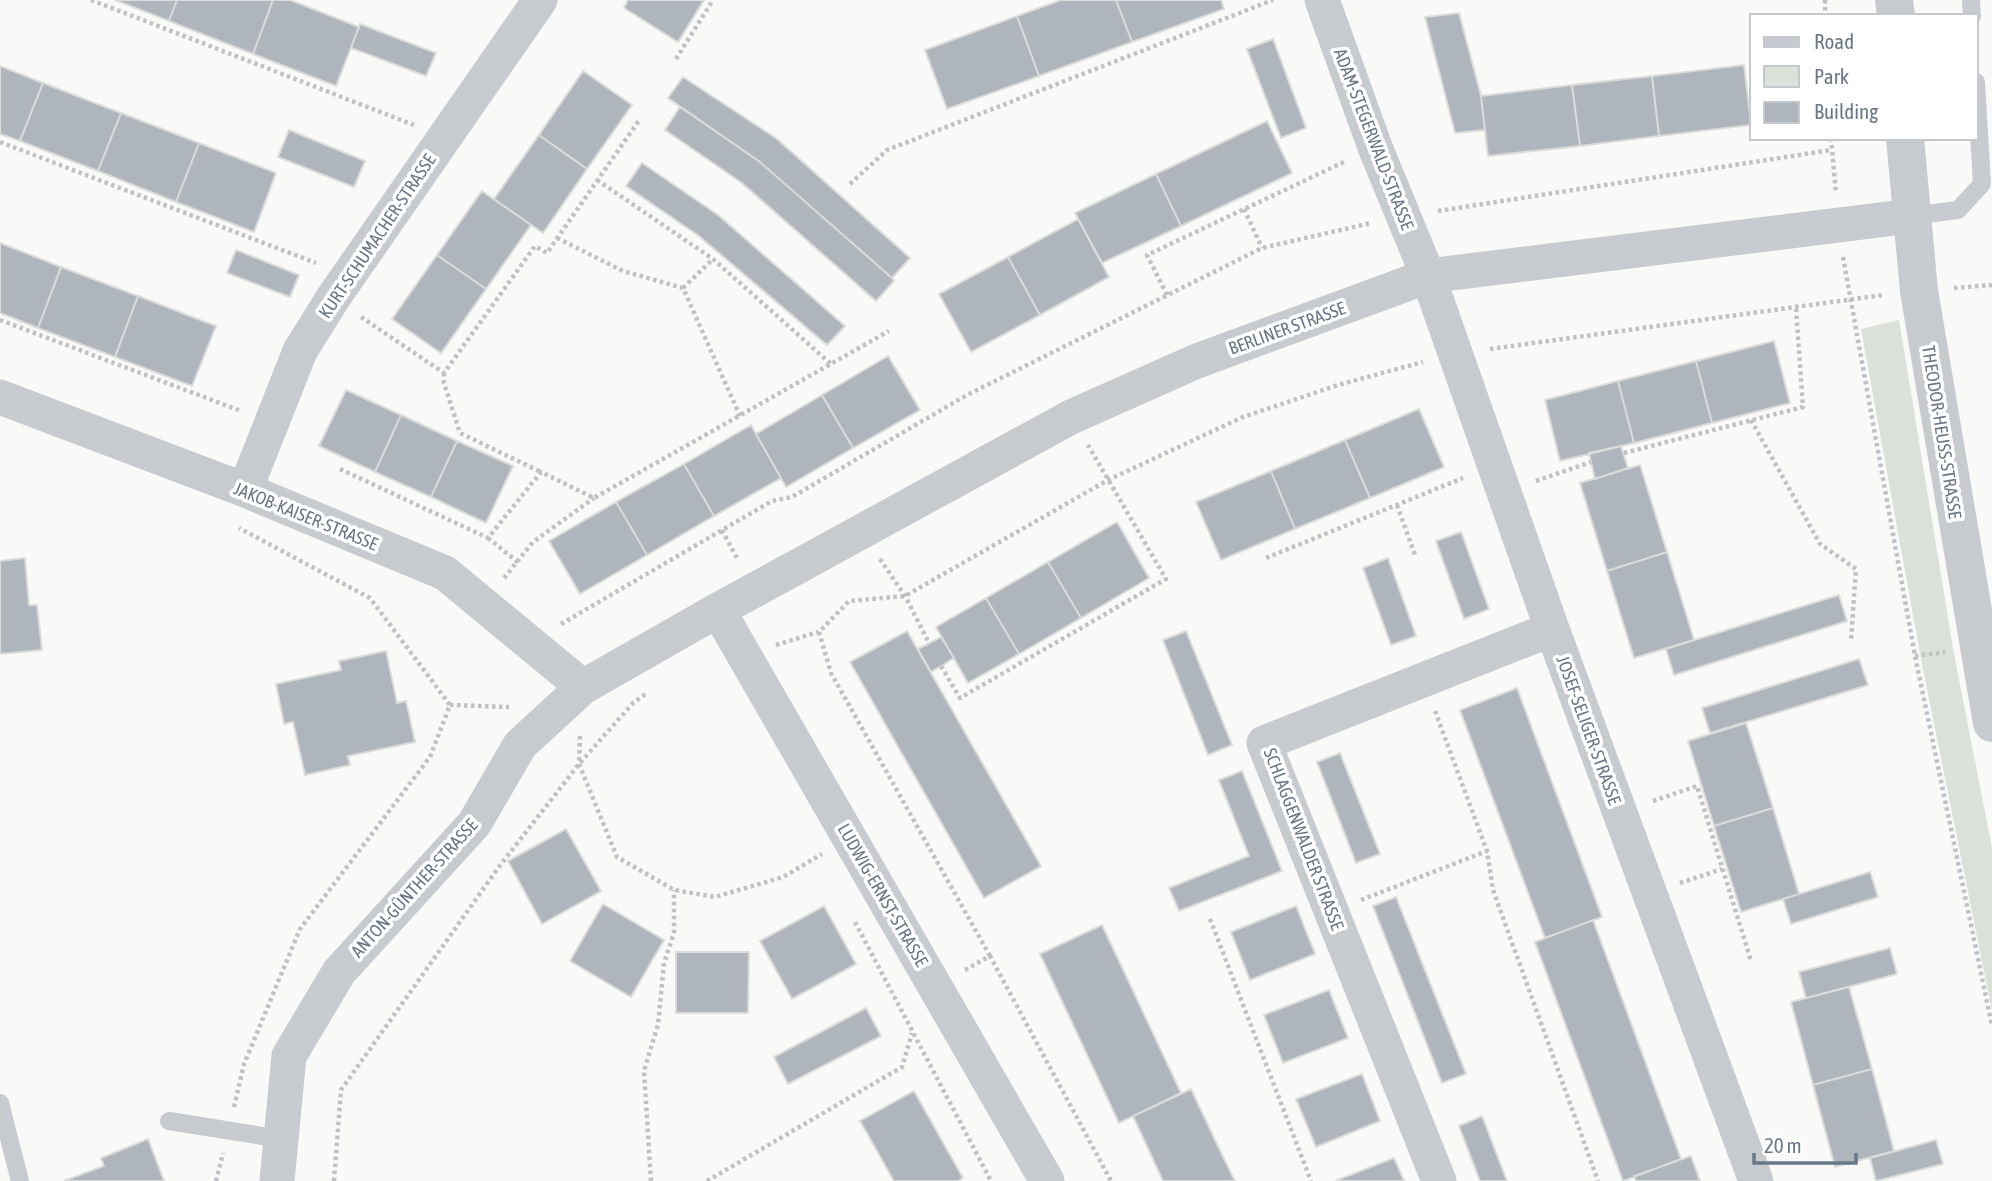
<svg xmlns="http://www.w3.org/2000/svg" width="1992" height="1181" font-family="'Asap Condensed',sans-serif">
<rect width="100%" height="100%" fill="#f9f9f7"/>
<!-- green -->
<path fill="#dae1d8" d="M 1899,320 L 1954,654 L 1992,848 L 1992,1011 L 1921,659 L 1861,329 Z"/>
<!-- building -->
<path fill="#aeb5bc" stroke="#dbdbd9" stroke-width="2" d="M 115,0 L 177,0 L 169,21 Z
M 177,0 L 273,0 L 253,54 L 169,21 Z
M 273,0 L 290,0 L 359,27 L 336,86 L 253,54 Z
M 628,0 L 704,0 L 678,42 L 624,8 Z
M 1061,0 L 1116,0 L 1132,42 L 1039,76 L 1017,16 Z
M 1116,0 L 1221,0 L 1224,9 L 1132,42 Z
M 1459,13 L 1481,96 L 1485,130 L 1455,133 L 1425,17 Z
M 1017,16 L 1039,76 L 947,109 L 925,50 Z
M 360,24 L 436,53 L 426,76 L 351,48 Z
M 1273,39 L 1306,128 L 1281,138 L 1247,49 Z
M 1744,65 L 1751,125 L 1659,136 L 1652,76 Z
M 0,66 L 43,83 L 20,141 L 0,134 Z
M 583,71 L 632,105 L 587,169 L 539,135 Z
M 1652,76 L 1659,136 L 1580,146 L 1572,85 Z
M 683,77 L 777,139 L 910,258 L 892,278 L 760,162 L 668,98 Z
M 43,83 L 121,113 L 98,171 L 20,141 Z
M 1572,85 L 1580,146 L 1488,156 L 1481,96 Z
M 680,107 L 760,162 L 892,278 L 894,281 L 876,301 L 742,183 L 665,130 Z
M 121,113 L 199,143 L 176,202 L 98,171 Z
M 1267,121 L 1292,173 L 1181,226 L 1156,174 Z
M 289,130 L 365,161 L 354,187 L 278,157 Z
M 539,135 L 587,169 L 543,233 L 494,199 Z
M 199,143 L 276,173 L 254,232 L 176,202 Z
M 642,163 L 718,215 L 845,326 L 827,345 L 699,236 L 626,186 Z
M 1156,174 L 1181,226 L 1102,263 L 1075,213 Z
M 482,191 L 531,225 L 486,289 L 437,255 Z
M 1078,219 L 1109,277 L 1040,315 L 1008,257 Z
M 0,243 L 61,267 L 38,328 L 0,313 Z
M 236,250 L 299,275 L 290,297 L 227,273 Z
M 437,255 L 486,289 L 441,353 L 392,319 Z
M 1008,257 L 1040,315 L 971,352 L 939,294 Z
M 61,267 L 138,296 L 115,357 L 38,328 Z
M 138,296 L 216,326 L 192,386 L 115,357 Z
M 1774,341 L 1790,403 L 1712,423 L 1696,361 Z
M 888,356 L 920,410 L 853,448 L 822,395 Z
M 1696,361 L 1712,423 L 1634,443 L 1618,381 Z
M 1618,381 L 1634,443 L 1560,461 L 1545,400 Z
M 346,390 L 401,415 L 375,472 L 319,446 Z
M 822,395 L 853,448 L 786,487 L 756,434 Z
M 1419,409 L 1444,467 L 1370,498 L 1345,440 Z
M 401,415 L 457,441 L 431,497 L 375,472 Z
M 751,425 L 781,478 L 714,516 L 684,464 Z
M 1345,440 L 1370,498 L 1295,529 L 1271,471 Z
M 457,441 L 513,466 L 486,523 L 431,497 Z
M 1621,446 L 1628,468 L 1595,479 L 1589,453 Z
M 684,464 L 714,516 L 647,555 L 616,502 Z
M 1640,465 L 1667,552 L 1607,571 L 1580,483 Z
M 1271,471 L 1295,529 L 1221,560 L 1196,502 Z
M 616,502 L 647,555 L 580,594 L 549,541 Z
M 1117,522 L 1149,578 L 1081,618 L 1048,562 Z
M 1461,532 L 1489,609 L 1464,619 L 1436,541 Z
M 1667,552 L 1694,640 L 1634,658 L 1607,571 Z
M 25,558 L 29,605 L 37,605 L 42,650 L 0,654 L 0,561 Z
M 1388,558 L 1416,636 L 1391,645 L 1363,568 Z
M 1048,562 L 1081,618 L 1019,654 L 986,598 Z
M 1839,595 L 1847,621 L 1674,675 L 1666,649 Z
M 986,598 L 1019,654 L 968,683 L 936,627 Z
M 907,631 L 1041,866 L 984,898 L 850,662 Z
M 1186,631 L 1232,745 L 1208,755 L 1163,640 Z
M 941,637 L 954,658 L 931,672 L 918,649 Z
M 386,651 L 397,703 L 406,701 L 415,742 L 348,756 L 350,765 L 305,775 L 293,722 L 284,724 L 276,684 L 341,670 L 339,661 Z
M 1859,659 L 1868,685 L 1710,733 L 1702,708 Z
M 1517,688 L 1602,917 L 1545,938 L 1460,710 Z
M 1746,723 L 1773,808 L 1714,826 L 1688,741 Z
M 1340,753 L 1380,854 L 1356,863 L 1317,762 Z
M 1242,771 L 1282,871 L 1179,911 L 1169,888 L 1249,856 L 1219,780 Z
M 1773,808 L 1799,894 L 1741,912 L 1714,826 Z
M 566,829 L 601,891 L 542,924 L 508,861 Z
M 1870,872 L 1878,897 L 1791,924 L 1783,899 Z
M 1396,897 L 1466,1074 L 1442,1083 L 1373,906 Z
M 603,904 L 664,940 L 631,997 L 570,961 Z
M 824,906 L 856,964 L 792,999 L 760,941 Z
M 1296,906 L 1315,954 L 1250,980 L 1231,932 Z
M 1593,920 L 1681,1159 L 1623,1181 L 1535,942 Z
M 1102,925 L 1181,1093 L 1119,1123 L 1040,954 Z
M 1890,948 L 1897,974 L 1806,998 L 1799,972 Z
M 676,952 L 749,952 L 748,1013 L 676,1013 Z
M 1849,987 L 1872,1069 L 1813,1085 L 1791,1002 Z
M 1329,990 L 1348,1038 L 1283,1063 L 1264,1015 Z
M 866,1008 L 881,1036 L 788,1084 L 774,1057 Z
M 1872,1069 L 1894,1151 L 1835,1167 L 1813,1085 Z
M 1362,1074 L 1380,1121 L 1316,1147 L 1296,1099 Z
M 1191,1089 L 1225,1161 L 1235,1181 L 1163,1181 L 1133,1116 Z
M 914,1091 L 963,1178 L 958,1181 L 894,1181 L 860,1121 Z
M 1482,1116 L 1507,1181 L 1480,1181 L 1459,1126 Z
M 148,1139 L 164,1181 L 64,1181 L 104,1166 L 101,1158 Z
M 1936,1140 L 1943,1164 L 1876,1181 L 1870,1158 Z
M 1691,1156 L 1700,1181 L 1636,1181 L 1634,1176 Z
M 1394,1158 L 1404,1181 L 1335,1181 Z"/>
<g fill="none" stroke-linecap="round" stroke-linejoin="round">
<!-- path -->
<path stroke="#bfc1c4" stroke-width="4.5" stroke-dasharray="3.5 3.5" stroke-linecap="butt" d="M 91,0 L 414,125
M 1825,0 L 1825,16
M 676,59 L 713,0
M 1831,138 L 1836,193
M 0,142 L 316,263
M 597,180 L 713,259 L 831,364
M 850,184 L 887,150 L 1273,0
M 1244,209 L 1262,248
M 1438,211 L 1831,150
M 557,238 L 623,271 L 683,288 L 740,416
M 1843,257 L 1915,656 L 1992,1026
M 683,288 L 713,259
M 1954,288 L 1992,285
M 1167,295 L 1147,255 L 1344,162
M 361,317 L 444,373 L 535,246 L 547,253 L 640,119
M 0,320 L 241,411
M 1490,349 L 1883,295
M 444,373 L 444,383 L 460,433 L 541,472
M 1751,420 L 1820,544 L 1856,569 L 1851,641
M 1624,453 L 1803,407 L 1796,309
M 340,469 L 488,538 L 541,472 L 594,498 L 889,331
M 1536,481 L 1591,462
M 1397,505 L 1415,555
M 722,530 L 738,560
M 488,538 L 519,563
M 1266,558 L 1463,478
M 880,559 L 905,596 L 929,643
M 504,578 L 533,542 L 594,498
M 561,624 L 772,501 L 792,497 L 967,395 L 1262,248 L 1371,223
M 776,645 L 818,632
M 1915,656 L 1945,652
M 941,666 L 960,698 L 1166,579 L 1088,445
M 450,705 L 509,707
M 1435,711 L 1487,851 L 1493,890 L 1598,1181
M 580,736 L 579,764 L 617,857 L 674,890 L 715,897 L 783,877 L 822,854
M 1653,801 L 1697,786 L 1751,961
M 1680,883 L 1722,869
M 1361,900 L 1487,851
M 1210,919 L 1311,1181
M 855,922 L 991,1181
M 990,956 L 831,673 L 819,632 L 849,601 L 905,596 L 1108,480 L 1243,417 L 1338,385 L 1423,362
M 965,970 L 990,956 L 1111,1181
M 234,1107 L 244,1064 L 300,929 L 430,757 L 450,705 L 370,598 L 239,528
M 216,1181 L 223,1153
M 334,1181 L 341,1090 L 498,868 L 579,764 L 633,703 L 647,693
M 651,1181 L 644,1071 L 658,1025 L 664,963 L 674,933 L 674,890
M 707,1181 L 902,1067 L 912,1033"/>
<!-- service -->
<path stroke="#c7cace" stroke-width="18" d="M 1971,0 L 1972,16
M 1911,216 L 1958,210 L 1982,184 L 1976,82
M 0,1103 L 20,1181
M 169,1121 L 281,1139"/>
<!-- minor -->
<path stroke="#c7cace" stroke-width="35" d="M 1322,0 L 1375,147 L 1428,276 L 1552,629 L 1756,1181
M 0,397 L 245,490 L 445,573 L 583,687
M 245,490 L 300,351 L 333,298 L 540,0
M 718,610 L 1047,1181
M 277,1181 L 289,1056 L 339,972 L 474,824 L 520,745 L 583,687 L 718,610 L 1071,417 L 1197,361 L 1428,276 L 1911,216
M 1439,1181 L 1264,743 L 1552,629"/>
<!-- tertiary -->
<path stroke="#c7cace" stroke-width="38" d="M 1894,0 L 1896,16
M 1905,138 L 1919,291 L 1992,723"/>
</g>
<g text-anchor="middle" dominant-baseline="central" stroke-width="7" stroke-linejoin="round" paint-order="stroke">
<!-- street labels -->
<g font-size="18" fill="#687788" stroke="#fff">
<text transform="translate(1374 139) rotate(69)">ADAM-STEGERWALD-STRASSE</text>
<text transform="translate(377 236) rotate(-56)">KURT-SCHUMACHER-STRASSE</text>
<text transform="translate(1287 328) rotate(-20)">BERLINER STRASSE</text>
<text transform="translate(1942 432) rotate(81)">THEODOR-HEUSS-STRASSE</text>
<text transform="translate(306 516) rotate(22)">JAKOB-KAISER-STRASSE</text>
<text transform="translate(1589 730) rotate(70)">JOSEF-SELIGER-STRASSE</text>
<text transform="translate(1304 839) rotate(69)">SCHLAGGENWALDER STRASSE</text>
<text transform="translate(414 888) rotate(-48)">ANTON-GÜNTHER-STRASSE</text>
<text transform="translate(883 895) rotate(60)">LUDWIG-ERNST-STRASSE</text>
</g>
</g>
<!-- legend -->
<rect x="1750" y="14" width="228" height="126" fill="#ffffff" stroke="#c3c9cf" stroke-width="2"/>
<rect x="1764" y="37" width="35" height="10" fill="#c7cace" stroke="#c3c9cf" stroke-width="2"/>
<text x="1814" y="49" font-size="21" fill="#687788">Road</text>
<rect x="1764" y="66" width="35" height="21" fill="#dae1d8" stroke="#c3c9cf" stroke-width="2"/>
<text x="1814" y="84" font-size="21" fill="#687788">Park</text>
<rect x="1764" y="102" width="35" height="21" fill="#aeb5bc" stroke="#c3c9cf" stroke-width="2"/>
<text x="1814" y="119" font-size="21" fill="#687788">Building</text>
<!-- scale -->
<path d="M1754 1153v10h102v-10" fill="none" stroke="#687788" stroke-width="3.5"/>
<text x="1764" y="1153" font-size="21" fill="#687788" stroke="#ffffff" stroke-width="5" paint-order="stroke">20 m</text>
</svg>
